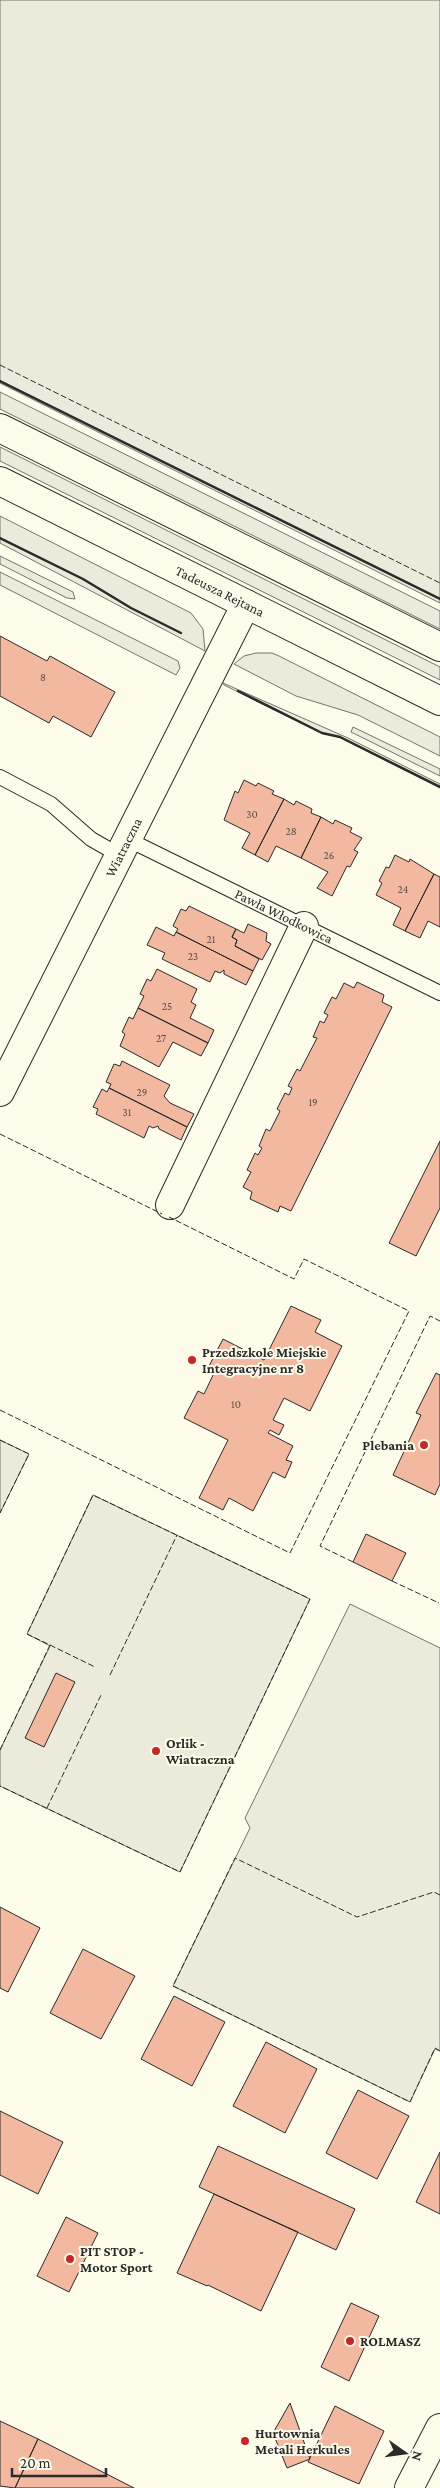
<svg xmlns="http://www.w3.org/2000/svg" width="440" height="2488" font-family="'Crimson Pro',serif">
<rect width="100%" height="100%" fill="#fdfbea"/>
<!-- green -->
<path fill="#ecebdb" stroke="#74746e" d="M 0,0 L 440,0 L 440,603 L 0,383 Z
M 0,392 L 440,611 L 440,629 L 0,409 Z
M 0,447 L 440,667 L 440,680 L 0,461 Z
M 0,516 L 191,613 L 203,629 L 205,651 L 0,543 Z
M 0,556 L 73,592 L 75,599 L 67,598 L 0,564 Z
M 0,572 L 178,661 L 180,668 L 176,675 L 0,585 Z
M 256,653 L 272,653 L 279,656 L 440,737 L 440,756 L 358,715 L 296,696 L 234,664 L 244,656 Z
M 223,683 L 348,738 L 440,784 L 440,788 L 339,737 L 322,733 L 224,685 Z
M 353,727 L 440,769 L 440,776 L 351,732 Z
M 0,1440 L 29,1454 L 0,1513 Z
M 93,1495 L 310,1599 L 180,1872 L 0,1786 L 0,1750 L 50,1646 L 27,1634 Z
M 350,1604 L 440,1648 L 440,2051 L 435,2049 L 410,2102 L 173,1986 L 250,1828 L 245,1818 Z"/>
<!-- building -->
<path fill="#f2b8a0" stroke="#2b2b2b" d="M 0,636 L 47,661 L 50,656 L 115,692 L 91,737 L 53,716 L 49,723 L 0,696 Z
M 244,780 L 256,786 L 258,783 L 274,791 L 272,794 L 284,799 L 255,855 L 242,848 L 250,833 L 224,820 L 235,791 L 238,793 Z
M 284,799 L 294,805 L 296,801 L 312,809 L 311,813 L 321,817 L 301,858 L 276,846 L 268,862 L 255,855 Z
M 321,817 L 333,824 L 335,820 L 352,828 L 350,832 L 362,838 L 354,850 L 358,852 L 350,867 L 347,866 L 332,896 L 317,888 L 328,872 L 301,858 Z
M 395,855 L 409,862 L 410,859 L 434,874 L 405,931 L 393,925 L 401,908 L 376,895 L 382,883 L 379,881 L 386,867 L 389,868 Z
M 434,874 L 440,877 L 440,927 L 428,921 L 420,938 L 405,931 Z
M 189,906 L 236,929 L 232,937 L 237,940 L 235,946 L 259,959 L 253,971 L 176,932 L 178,929 L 173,926 L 181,909 L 186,911 Z
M 248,924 L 267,933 L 266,941 L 271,944 L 262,960 L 235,946 L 237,940 L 232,937 L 236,929 L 244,933 Z
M 156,927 L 174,936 L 176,932 L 253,971 L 246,985 L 224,974 L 224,970 L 220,973 L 215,971 L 210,982 L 162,959 L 165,953 L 147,945 Z
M 157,969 L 197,989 L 191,1002 L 196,1005 L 190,1018 L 214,1030 L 208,1043 L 138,1008 L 144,996 L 140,994 L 147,979 L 151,981 Z
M 357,982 L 384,995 L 382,1002 L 392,1007 L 291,1211 L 280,1206 L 278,1212 L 250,1199 L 252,1192 L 243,1187 L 251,1172 L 247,1170 L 255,1153 L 258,1155 L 262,1148 L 259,1146 L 266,1129 L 270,1131 L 280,1111 L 277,1109 L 285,1093 L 289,1095 L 292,1088 L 288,1086 L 297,1069 L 300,1071 L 317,1038 L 313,1037 L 320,1021 L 324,1023 L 328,1015 L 324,1013 L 332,997 L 336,999 L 344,983 L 354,988 Z
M 138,1008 L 208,1043 L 201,1056 L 173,1042 L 159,1067 L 120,1046 L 125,1034 L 122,1032 L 129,1017 L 133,1019 Z
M 122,1061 L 170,1085 L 164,1096 L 170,1103 L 194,1114 L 187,1127 L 109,1088 L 111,1084 L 106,1082 L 114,1064 L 120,1066 Z
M 109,1088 L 187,1127 L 181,1140 L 159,1129 L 158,1126 L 153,1128 L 149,1126 L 144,1138 L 96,1114 L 98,1109 L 93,1107 L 102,1089 L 107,1092 Z
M 440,1141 L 440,1208 L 416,1256 L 389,1243 Z
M 291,1306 L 321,1320 L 315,1332 L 342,1346 L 310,1411 L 284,1398 L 273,1420 L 284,1425 L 279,1435 L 270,1430 L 268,1433 L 293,1446 L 286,1460 L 292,1462 L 285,1478 L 273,1472 L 253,1511 L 229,1498 L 223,1510 L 199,1498 L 228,1440 L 184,1418 L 198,1391 L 204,1394 L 215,1371 L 208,1368 L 223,1339 L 264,1360 Z
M 436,1373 L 440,1375 L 440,1484 L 435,1495 L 393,1475 L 421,1415 L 416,1413 Z
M 366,1534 L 406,1553 L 392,1581 L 353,1562 Z
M 56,1673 L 75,1682 L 44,1747 L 25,1738 Z
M 0,1907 L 40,1928 L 8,1992 L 0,1988 Z
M 83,1949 L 135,1976 L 101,2039 L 50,2013 Z
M 174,1996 L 225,2022 L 192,2086 L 141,2059 Z
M 266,2042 L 317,2069 L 285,2133 L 233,2106 Z
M 358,2090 L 409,2116 L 377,2179 L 326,2153 Z
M 0,2111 L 63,2142 L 38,2194 L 0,2175 Z
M 218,2146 L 355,2209 L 336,2250 L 199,2187 Z
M 440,2152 L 440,2214 L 416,2202 Z
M 214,2194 L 298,2232 L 261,2311 L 208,2285 L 207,2286 L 177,2273 Z
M 66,2217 L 98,2233 L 69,2292 L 37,2276 Z
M 351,2303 L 379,2316 L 349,2381 L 321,2367 Z
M 290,2403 L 310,2459 L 287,2468 L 273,2433 Z
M 335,2406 L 384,2431 L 359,2484 L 308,2462 Z
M 0,2421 L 38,2439 L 15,2488 L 0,2486 Z
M 38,2439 L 134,2488 L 15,2488 Z"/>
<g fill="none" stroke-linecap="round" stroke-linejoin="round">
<!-- lane casing -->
<g stroke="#2b2b2b" stroke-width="16">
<path id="lane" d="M 0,777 L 51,804 L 91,839 L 119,855
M 127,839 L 440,993"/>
</g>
<!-- street casing -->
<g stroke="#2b2b2b" stroke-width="30">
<g id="street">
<path id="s1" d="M 0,1092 L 246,604"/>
<path d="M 170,1205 L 304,926"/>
<path d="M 409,2488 L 440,2428"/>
</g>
</g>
<!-- primary casing -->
<g stroke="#2b2b2b" stroke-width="30">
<g id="primary">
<path d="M 0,428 L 440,647"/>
<path id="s2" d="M 0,481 L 440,701"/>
</g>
</g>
<!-- lane -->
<use href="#lane" stroke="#fdfbea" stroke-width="14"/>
<!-- street -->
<use href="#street" stroke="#fdfbea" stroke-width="28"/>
<!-- primary -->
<use href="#primary" stroke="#fdfbea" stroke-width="28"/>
<!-- fence -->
<path stroke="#2b2b2b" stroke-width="1" stroke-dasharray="6 2.5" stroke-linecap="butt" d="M 0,365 L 440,583
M 0,1134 L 162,1214
M 0,1410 L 290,1553 L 409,1311 L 304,1259 L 294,1279 L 169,1217
M 0,1440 L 29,1454 L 0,1513
M 353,1562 L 320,1546 L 430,1316 L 440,1321
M 392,1581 L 439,1603
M 50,1645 L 95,1667
M 110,1675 L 177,1535
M 0,1750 L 50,1645 L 27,1634 L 93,1495 L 310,1599 L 180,1872 L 0,1786
M 47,1808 L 102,1693
M 440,1895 L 434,1892 L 357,1917 L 235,1858 L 173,1986 L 410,2102 L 435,2048 L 440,2051"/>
<!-- wall -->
<path stroke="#2b2b2b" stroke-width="2.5" d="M 0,381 L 440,599
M 0,538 L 83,579 L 131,608 L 181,633
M 238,691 L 322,733 L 340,737 L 440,787"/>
</g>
<!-- markers -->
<g fill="#c62828" stroke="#fdfbea" stroke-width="2">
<circle cx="192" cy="1360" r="5"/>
<circle cx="424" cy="1445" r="5"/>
<circle cx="156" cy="1751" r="5"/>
<circle cx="70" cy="2259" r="5"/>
<circle cx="350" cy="2341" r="5"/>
<circle cx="245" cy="2441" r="5"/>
</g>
<g text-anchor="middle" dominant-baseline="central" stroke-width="4" stroke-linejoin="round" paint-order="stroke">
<!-- number labels -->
<g font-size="11" fill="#5d4e48">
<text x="43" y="677">8</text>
<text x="252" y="814">30</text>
<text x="291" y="831">28</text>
<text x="329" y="855">26</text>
<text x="403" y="889">24</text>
<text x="211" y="939">21</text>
<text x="193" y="956">23</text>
<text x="167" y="1006">25</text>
<text x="161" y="1038">27</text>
<text x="142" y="1092">29</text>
<text x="313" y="1102">19</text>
<text x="127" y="1112">31</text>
<text x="236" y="1404">10</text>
</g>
<!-- street labels -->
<g font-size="14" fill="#2b2b2b" stroke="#fdfbea">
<text stroke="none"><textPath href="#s2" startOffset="246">Tadeusza Rejtana</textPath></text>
<text stroke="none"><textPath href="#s1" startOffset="274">Wiatraczna</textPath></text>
<text transform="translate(284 916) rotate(26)">Pawła Włodkowica</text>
</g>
<!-- poi labels -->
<g font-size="14" font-weight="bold" fill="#2b2b2b" stroke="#fdfbea" text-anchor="start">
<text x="202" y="1352">Przedszkole Miejskie<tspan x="202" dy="16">Integracyjne nr 8</tspan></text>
<text x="414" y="1445" text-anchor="end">Plebania</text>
<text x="166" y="1743">Orlik -<tspan x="166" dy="16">Wiatraczna</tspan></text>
<text x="80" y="2251">PIT STOP -<tspan x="80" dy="16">Motor Sport</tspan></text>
<text x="360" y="2341">ROLMASZ</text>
<text x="255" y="2433">Hurtownia<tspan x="255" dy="16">Metali Herkules</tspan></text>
</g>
</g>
<!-- north arrow -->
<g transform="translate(405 2453) rotate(104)" stroke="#fdfbea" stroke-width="4" paint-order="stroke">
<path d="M0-4L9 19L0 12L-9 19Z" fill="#2b2b2b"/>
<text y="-8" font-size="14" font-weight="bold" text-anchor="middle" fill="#2b2b2b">N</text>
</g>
<!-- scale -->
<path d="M12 2468v8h94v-8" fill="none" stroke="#2b2b2b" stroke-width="2.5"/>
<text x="20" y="2468" font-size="15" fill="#2b2b2b" stroke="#fdfbea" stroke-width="4" paint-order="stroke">20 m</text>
</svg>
